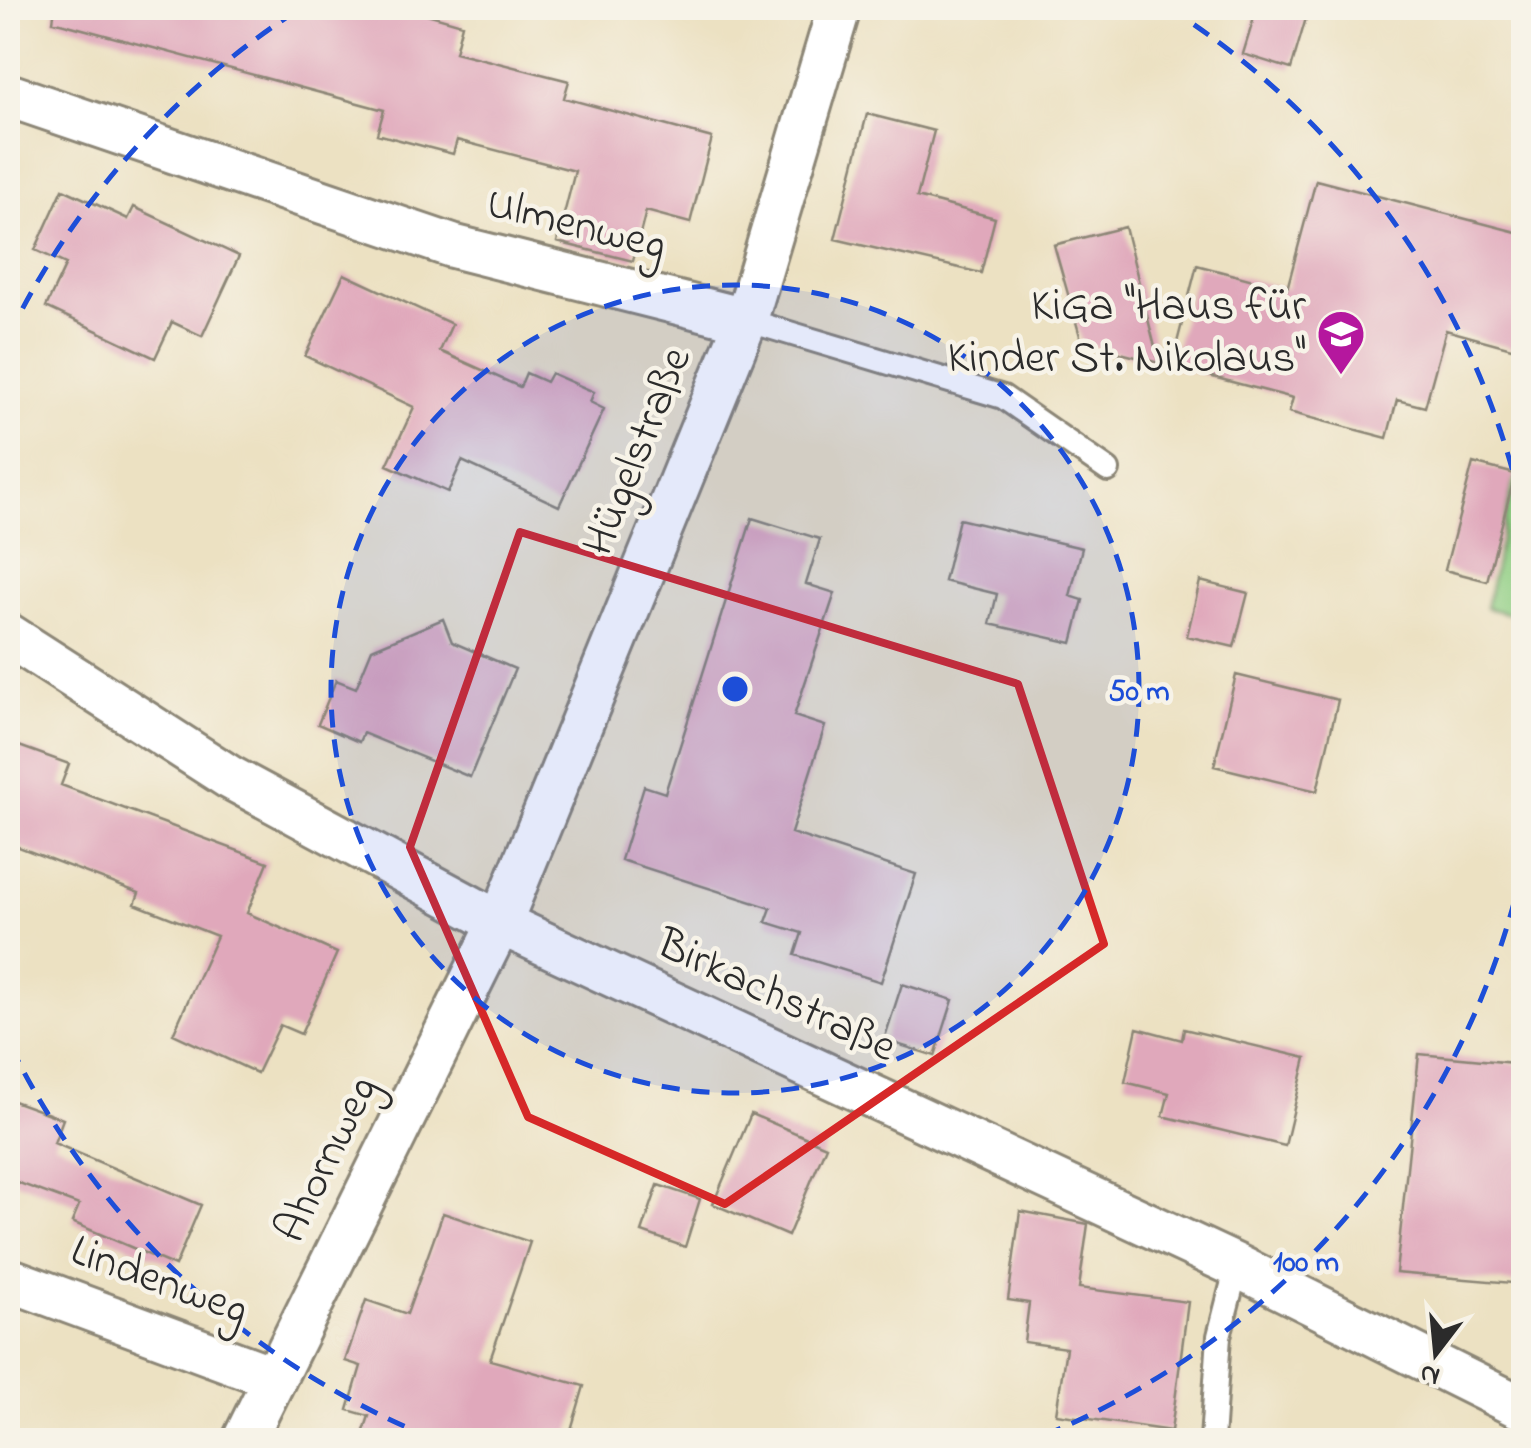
<svg xmlns="http://www.w3.org/2000/svg" width="1531" height="1448" font-family="'Indie Flower',sans-serif">
<rect width="100%" height="100%" fill="#f7f3e8"/>
<filter id="ink" filterUnits="userSpaceOnUse"><feTurbulence type="fractalNoise" baseFrequency=".01" numOctaves="2"/><feDisplacementMap in="SourceGraphic" scale="20" xChannelSelector="R" yChannelSelector="G"/><feConvolveMatrix kernelMatrix="1 2 1 2 8 2 1 2 1" color-interpolation-filters="sRGB"/></filter>
<filter id="wash" filterUnits="userSpaceOnUse"><feTurbulence type="fractalNoise" baseFrequency=".0048" numOctaves="4" result="noise"/><feDisplacementMap in="SourceGraphic" scale="40" xChannelSelector="R" yChannelSelector="G"/><feGaussianBlur stdDeviation="2.25" result="paint"/><feColorMatrix in="noise" values="0 0 0 0 0 0 0 0 0 0 0 0 0 0 0 0 0 1.4 0 .05"/><feComposite in="paint" operator="in"/></filter>
<g filter="url(#wash)">
<rect width="100%" height="100%" fill="#ece1c2"/>
<!-- green -->
<path fill="#91cf84" stroke="#5e7d58" stroke-width="2.5" d="M 1523,435 L 1523,617 L 1486,608 Z"/>
<g id="blocks">
<!-- building -->
<path fill="#e0a8bb" d="M 55,8 L 406,8 L 462,24 L 455,52 L 569,81 L 564,98 L 712,138 L 690,223 L 646,211 L 633,261 L 557,242 L 575,171 L 457,140 L 453,154 L 377,134 L 384,110 L 53,21 Z
M 1257,8 L 1309,8 L 1291,69 L 1243,54 Z
M 867,114 L 934,131 L 917,197 L 995,218 L 981,273 L 835,239 Z
M 1316,180 L 1524,234 L 1524,318 L 1515,349 L 1446,330 L 1425,407 L 1397,400 L 1387,438 L 1289,412 L 1293,398 L 1171,366 L 1197,265 L 1287,289 Z
M 63,189 L 128,219 L 134,207 L 239,256 L 202,336 L 172,322 L 155,358 L 46,307 L 66,264 L 35,250 Z
M 1125,227 L 1159,363 L 1082,343 L 1054,245 Z
M 344,274 L 452,324 L 440,351 L 520,387 L 526,373 L 546,382 L 551,373 L 594,392 L 590,402 L 604,409 L 559,506 L 462,461 L 448,492 L 387,465 L 414,407 L 305,356 Z
M 1473,463 L 1515,474 L 1487,581 L 1445,570 Z
M 752,518 L 820,539 L 806,584 L 835,593 L 794,716 L 825,726 L 791,833 L 916,874 L 881,982 L 795,955 L 802,933 L 766,922 L 771,908 L 621,860 L 644,786 L 665,793 Z
M 959,519 L 1082,548 L 1070,596 L 1083,600 L 1072,643 L 990,624 L 997,594 L 944,581 Z
M 1200,581 L 1248,593 L 1234,647 L 1187,636 Z
M 443,619 L 452,642 L 515,669 L 470,777 L 363,733 L 359,742 L 318,724 L 336,680 L 356,688 L 372,649 Z
M 1236,675 L 1338,700 L 1317,791 L 1214,766 Z
M 8,742 L 69,764 L 61,785 L 268,862 L 247,913 L 337,953 L 301,1034 L 280,1025 L 257,1073 L 173,1034 L 217,936 L 135,904 L 139,893 L 8,843 Z
M 902,984 L 953,1000 L 935,1056 L 884,1040 Z
M 1137,1028 L 1182,1040 L 1184,1029 L 1306,1058 L 1285,1146 L 1163,1116 L 1169,1093 L 1125,1082 Z
M 1419,1054 L 1524,1064 L 1524,1284 L 1396,1273 Z
M 8,1099 L 63,1119 L 54,1143 L 201,1205 L 175,1266 L 72,1222 L 79,1205 L 8,1179 Z
M 751,1114 L 826,1146 L 788,1236 L 713,1204 Z
M 658,1185 L 700,1199 L 685,1247 L 642,1232 Z
M 1020,1211 L 1088,1224 L 1079,1288 L 1188,1302 L 1171,1431 L 1056,1414 L 1066,1348 L 1024,1342 L 1029,1303 L 1008,1300 Z
M 443,1213 L 530,1242 L 490,1360 L 584,1386 L 568,1440 L 361,1440 L 369,1416 L 348,1410 L 361,1366 L 345,1361 L 366,1300 L 407,1314 Z"/>
</g>
</g>
<g filter="url(#ink)">
<use href="#blocks" fill-opacity="0" stroke="#8c8676" stroke-width="2.5"/>
<g fill="none" stroke-linecap="round" stroke-linejoin="round">
<!-- service casing -->
<g stroke="#8c8676" stroke-width="28">
<path id="service" d="M 746,320 L 1003,397 L 1108,470
M 1212,1440 L 1219,1336 L 1237,1266"/>
</g>
<!-- minor casing -->
<g stroke="#8c8676" stroke-width="48">
<path id="minor" d="M 8,95 L 452,246 L 746,320
M 8,635 L 229,777 L 500,923 L 1237,1266 L 1524,1409
M 8,1279 L 275,1378
M 244,1440 L 500,923 L 746,320 L 839,8"/>
</g>
<!-- service -->
<use href="#service" stroke="#fff" stroke-width="22"/>
<!-- minor -->
<use href="#minor" stroke="#fff" stroke-width="42"/>
</g>
</g>
<!-- marked area -->
<path fill="none" stroke="#d62828" stroke-width="8" stroke-linejoin="round" d="M 520,532 L 1018,684 L 1104,944 L 725,1204 L 528,1117 L 410,847 Z"/>
<!-- distance rings -->
<circle cx="735" cy="689" r="404" fill="#1d4ed8" fill-opacity=".12"/>
<g fill="none" stroke="#1d4ed8" stroke-width="5" stroke-dasharray="18 12">
<circle cx="735" cy="689" r="404"/>
<path d="M1522 871A808 808 0 0 1 1038 1438M432 1438A808 808 0 0 1 9 1043M9 335A808 808 0 0 1 301 8M1169 8A808 808 0 0 1 1522 507"/>
</g>
<!-- icons -->
<defs>
<g id="school-pin" transform="scale(2.5)"><path d="M0 17L-7.5 6A9.5 9.5 0 1 1 7.5 6Z" fill="#b5179e" stroke="#f7f3e8"/><path d="M0-5L7-2L0 1L-7-2ZM-4 1L0 2.5L4 1V4Q0 6-4 4Z" fill="#fff"/></g>
</defs>
<g fill-rule="evenodd">
<use href="#school-pin" x="1341" y="334"/>
</g>
<g text-anchor="middle" dominant-baseline="central" stroke-width="9" stroke-linejoin="round" paint-order="stroke">
<!-- street labels -->
<g font-size="45" fill="#2b2b2b" stroke="#f7f3e8">
<text transform="translate(576 226) rotate(14)">Ulmenweg</text>
<text transform="translate(639 452) rotate(-68)">Hügelstraße</text>
<text transform="translate(776 997) rotate(25)">Birkachstraße</text>
<text transform="translate(328 1160) rotate(-64)">Ahornweg</text>
<text transform="translate(159 1282) rotate(20)">Lindenweg</text>
</g>
<!-- poi labels -->
<g font-size="45" fill="#2b2b2b" stroke="#f7f3e8" text-anchor="end">
<text x="1306" y="308">KiGa "Haus für<tspan x="1306" dy="52">Kinder St. Nikolaus"</tspan></text>
</g>
</g>
<circle cx="735" cy="689" r="15" fill="#1d4ed8" stroke="#f7f3e8" stroke-width="5"/>
<g font-size="30" text-anchor="middle" font-weight="bold" fill="#1d4ed8" stroke="#f7f3e8" stroke-width="9" stroke-linejoin="round" paint-order="stroke">
<text x="1139" y="700">50 m</text>
<text x="1306" y="1271">100 m</text>
</g>
<!-- margin -->
<rect width="1531" height="1448" fill="none" stroke="#f7f3e8" stroke-width="40"/>
<!-- north arrow -->
<g transform="translate(1436 1353) rotate(196)" stroke="#f7f3e8" stroke-width="8" paint-order="stroke">
<path d="M0-8L18 38L0 25L-18 38Z" fill="#2b2b2b"/>
<text y="-15" font-size="28" font-weight="bold" text-anchor="middle" fill="#2b2b2b">N</text>
</g>
</svg>
